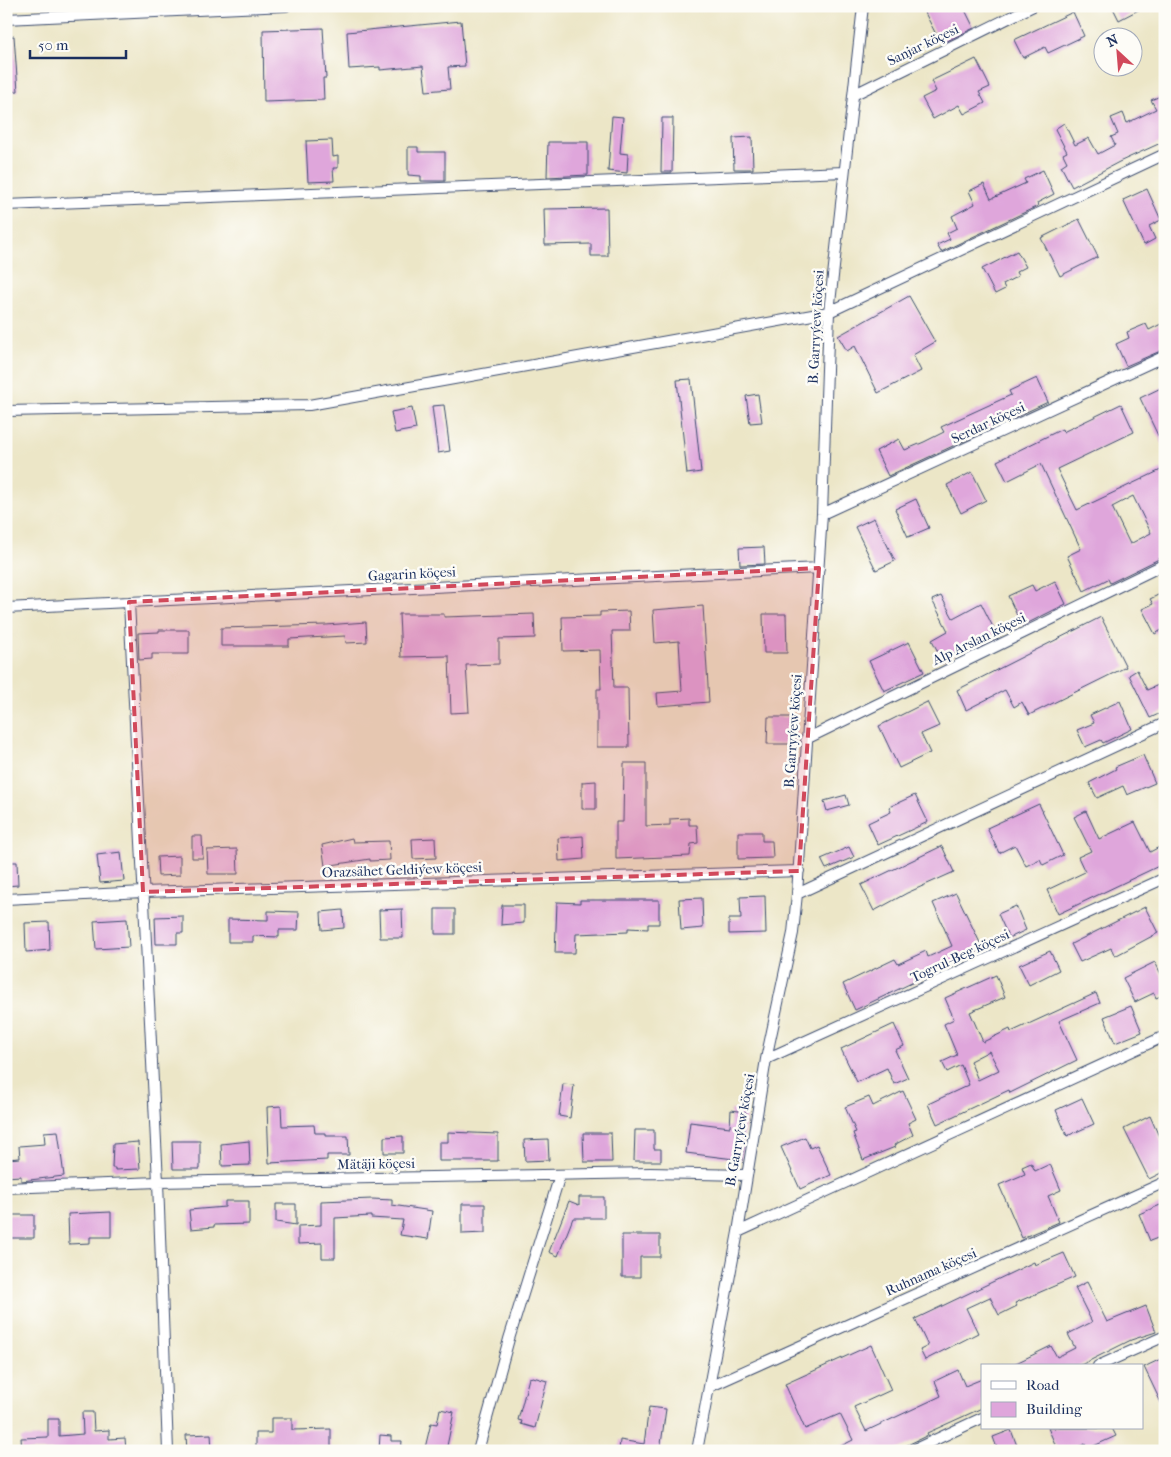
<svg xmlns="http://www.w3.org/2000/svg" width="1171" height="1457" font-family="'IM FELL French Canon',serif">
<rect width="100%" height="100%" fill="#fdfcf7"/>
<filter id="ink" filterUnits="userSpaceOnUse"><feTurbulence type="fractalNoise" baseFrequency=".02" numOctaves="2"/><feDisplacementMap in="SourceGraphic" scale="10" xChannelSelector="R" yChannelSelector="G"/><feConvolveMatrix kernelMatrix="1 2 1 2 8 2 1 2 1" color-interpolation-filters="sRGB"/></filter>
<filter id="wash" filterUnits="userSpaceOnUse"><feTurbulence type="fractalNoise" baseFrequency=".0096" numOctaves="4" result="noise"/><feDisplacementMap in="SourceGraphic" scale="20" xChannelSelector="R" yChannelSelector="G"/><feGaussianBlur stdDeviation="1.12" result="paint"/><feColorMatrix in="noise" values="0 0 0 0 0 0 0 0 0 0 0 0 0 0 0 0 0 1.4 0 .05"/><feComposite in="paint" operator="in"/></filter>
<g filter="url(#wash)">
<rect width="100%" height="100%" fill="#ece6c7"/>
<g id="blocks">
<!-- building -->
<path fill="#dfa6db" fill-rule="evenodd" d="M 928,6 L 963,6 L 974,28 L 941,44 L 923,9 Z
M 1112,6 L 1146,6 L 1119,20 Z
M 1073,12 L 1084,36 L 1048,53 L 1045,47 L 1023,58 L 1014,40 Z
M 461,21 L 465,66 L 448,67 L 450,89 L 426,91 L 423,66 L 380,70 L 380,67 L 349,69 L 347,32 Z
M 323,28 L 326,78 L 323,78 L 324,100 L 264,102 L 263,30 Z
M 14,36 L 18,91 L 6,92 L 6,37 Z
M 976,59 L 990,87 L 979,92 L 985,103 L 964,114 L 959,105 L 933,119 L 922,98 L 936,91 L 931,81 Z
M 1165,94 L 1165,141 L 1119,162 L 1072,187 L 1061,166 L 1067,162 L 1063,154 L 1067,152 L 1055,129 L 1064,123 L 1075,145 L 1089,138 L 1098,154 L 1115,145 L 1111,137 L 1118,134 L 1111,118 L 1123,113 L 1127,123 L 1156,109 L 1151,100 Z
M 612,116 L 623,117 L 620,153 L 628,154 L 627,173 L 608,171 Z
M 662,118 L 673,118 L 672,172 L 661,172 Z
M 752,137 L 753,169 L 734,169 L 733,138 Z
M 332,140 L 333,157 L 338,156 L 338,168 L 333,168 L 334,181 L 308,182 L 306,141 Z
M 548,142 L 588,142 L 588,175 L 547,177 Z
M 408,147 L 418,147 L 418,152 L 445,152 L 445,181 L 421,181 L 421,176 L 408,175 Z
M 1043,170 L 1054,194 L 1037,203 L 1038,206 L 941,252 L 937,245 L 950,239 L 947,233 L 957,228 L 952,216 L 975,204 L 969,191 L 984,184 L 991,199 L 1026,183 L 1024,179 Z
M 1147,189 L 1161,220 L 1149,226 L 1155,239 L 1144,245 L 1123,200 Z
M 607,208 L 608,256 L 591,256 L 591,244 L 545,245 L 544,209 Z
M 1079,219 L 1098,257 L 1060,276 L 1041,238 Z
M 1017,251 L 1026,267 L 1016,272 L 1018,276 L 1003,284 L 1005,289 L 995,294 L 982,269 Z
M 909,296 L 935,342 L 913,355 L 921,371 L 878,393 L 855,346 L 847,351 L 838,336 Z
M 1165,322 L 1165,349 L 1126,366 L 1116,344 L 1129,338 L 1127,332 L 1146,324 L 1149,330 Z
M 1037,378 L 1048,402 L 888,476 L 876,451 L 899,439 L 905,450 L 924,442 L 944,432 L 941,427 L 1011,395 L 1009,391 Z
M 691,379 L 701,472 L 687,474 L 677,380 Z
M 1165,386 L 1165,450 L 1140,398 Z
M 758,394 L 762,422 L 750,423 L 746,396 Z
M 1121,404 L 1134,432 L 1057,469 L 1077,510 L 1165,468 L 1165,556 L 1110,583 L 1108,579 L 1084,591 L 1067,556 L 1081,549 L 1041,464 L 1007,481 L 997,461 L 1062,429 L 1063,432 ZM 1133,496 L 1151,533 L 1130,544 L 1112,507 Z
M 444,405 L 450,451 L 438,453 L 432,406 Z
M 412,408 L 416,429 L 395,433 L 391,412 Z
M 972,472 L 986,500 L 961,513 L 947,485 Z
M 916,499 L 929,528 L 908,537 L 895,509 Z
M 874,518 L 895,561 L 876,570 L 855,527 Z
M 764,547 L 765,564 L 740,565 L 739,548 Z
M 1055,581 L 1066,604 L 1022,626 L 1008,596 L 1032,585 L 1035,591 Z
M 1162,593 L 1165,599 L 1165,628 L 1155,634 L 1142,609 L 1153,604 L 1150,599 Z
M 941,596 L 953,618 L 981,603 L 998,637 L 972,650 L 970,646 L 942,660 L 932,640 L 948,631 L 932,600 Z
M 703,606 L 709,702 L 658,706 L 657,693 L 682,691 L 679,641 L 655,643 L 653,610 Z
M 629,611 L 630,631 L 612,631 L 614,688 L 628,688 L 629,747 L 597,747 L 597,689 L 601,689 L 600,650 L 563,651 L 562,617 L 600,616 L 600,612 Z
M 399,614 L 444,614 L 444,617 L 534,614 L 535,638 L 499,639 L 499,664 L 466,665 L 469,712 L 451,713 L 449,656 L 401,657 Z
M 763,614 L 786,614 L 787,653 L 764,653 Z
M 1101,617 L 1126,667 L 1029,715 L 1022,702 L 1014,707 L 1005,690 L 966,710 L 957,690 Z
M 366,622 L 367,642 L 346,643 L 345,636 L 289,639 L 289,646 L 221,646 L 221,628 L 326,625 Z
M 159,630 L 189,630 L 189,654 L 152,654 L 152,659 L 139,660 L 138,633 L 159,632 Z
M 909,642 L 924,672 L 884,691 L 869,661 Z
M 1137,670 L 1147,690 L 1165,682 L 1165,711 L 1150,718 L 1129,675 Z
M 1120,701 L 1132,729 L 1103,743 L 1101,740 L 1085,747 L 1077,730 L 1094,723 L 1090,715 Z
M 927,702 L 939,726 L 921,734 L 930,753 L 899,768 L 879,726 Z
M 768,717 L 796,717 L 796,744 L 767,744 Z
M 1143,755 L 1155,783 L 1127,795 L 1123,786 L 1097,798 L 1089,783 L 1116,769 L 1115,767 Z
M 624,763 L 646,763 L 646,826 L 670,825 L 670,819 L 689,818 L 689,825 L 697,825 L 698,843 L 691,844 L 690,856 L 616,859 L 616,822 L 623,822 Z
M 596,781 L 596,809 L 582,809 L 582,782 Z
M 846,795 L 849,805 L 827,811 L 824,801 Z
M 915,795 L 928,822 L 878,845 L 868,823 L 891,812 L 889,807 Z
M 1039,804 L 1063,855 L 1043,865 L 1040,859 L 1026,866 L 1015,845 L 999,853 L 987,828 Z
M 1086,811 L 1099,839 L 1135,822 L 1150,852 L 1165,844 L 1165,863 L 1058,914 L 1047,890 L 1085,872 L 1078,857 L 1091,851 L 1074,817 Z
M 738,832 L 762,832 L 762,841 L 772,841 L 773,858 L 738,859 Z
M 192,836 L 202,836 L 203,858 L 192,858 Z
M 583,836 L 584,859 L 559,861 L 558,838 Z
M 352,838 L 353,842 L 389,841 L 390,860 L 370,861 L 370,859 L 325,866 L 322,845 Z
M 435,838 L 436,858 L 413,859 L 412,839 Z
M 942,846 L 954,872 L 907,893 L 874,911 L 861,885 Z
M 849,847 L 854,857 L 826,869 L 821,859 Z
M 237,849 L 238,874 L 208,874 L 207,850 Z
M 121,852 L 124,881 L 100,883 L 97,855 Z
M 180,856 L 180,875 L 158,876 L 157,857 Z
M 6,862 L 17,862 L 18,885 L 6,886 Z
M 956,893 L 983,949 L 855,1010 L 843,984 L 895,959 L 898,964 L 926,951 L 928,957 L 952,946 L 933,903 Z
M 765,896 L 766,933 L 729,934 L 729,919 L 741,919 L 740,897 Z
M 702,898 L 703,928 L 681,930 L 679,899 Z
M 580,900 L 659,900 L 659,924 L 648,924 L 648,929 L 628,928 L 628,932 L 576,934 L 575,953 L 555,953 L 557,902 L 580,903 Z
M 502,905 L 524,905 L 524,923 L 501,925 Z
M 1016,906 L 1026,930 L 1009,938 L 998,914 Z
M 1145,907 L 1158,933 L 1115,956 L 1111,948 L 1080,962 L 1071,944 Z
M 402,909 L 403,938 L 380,938 L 379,910 Z
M 435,909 L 455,909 L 455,934 L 435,934 Z
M 343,910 L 344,928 L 322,930 L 321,912 Z
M 268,911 L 299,912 L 298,930 L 279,930 L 279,937 L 253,936 L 253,942 L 228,942 L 228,919 L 268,920 Z
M 183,916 L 183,933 L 177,933 L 177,944 L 156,944 L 155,917 Z
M 127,919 L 129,947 L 96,949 L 94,921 Z
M 49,922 L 50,950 L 26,952 L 25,923 Z
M 1050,951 L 1059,970 L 1029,985 L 1019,965 Z
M 1155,962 L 1165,982 L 1165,994 L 1156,998 L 1154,993 L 1135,1002 L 1123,978 Z
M 996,975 L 1005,997 L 970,1012 L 983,1042 L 1010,1029 L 1011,1032 L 1096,993 L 1100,1003 L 1059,1021 L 1077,1060 L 1010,1093 L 1009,1090 L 937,1124 L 928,1104 L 969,1085 L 961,1065 L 947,1072 L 942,1062 L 957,1055 L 944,1024 L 954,1019 L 945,998 ZM 989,1051 L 999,1070 L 978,1080 L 970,1061 Z
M 1131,1006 L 1142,1032 L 1115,1043 L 1104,1017 Z
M 894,1024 L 904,1046 L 895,1050 L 908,1078 L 894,1084 L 887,1068 L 857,1082 L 841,1049 Z
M 563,1084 L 574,1085 L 570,1118 L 559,1116 Z
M 903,1091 L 916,1119 L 908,1123 L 913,1135 L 894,1145 L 895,1147 L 863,1160 L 853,1133 L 856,1132 L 845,1107 L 869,1097 L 873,1106 Z
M 1082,1098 L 1094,1124 L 1067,1136 L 1056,1110 Z
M 281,1106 L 282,1126 L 314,1125 L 315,1133 L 326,1133 L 326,1136 L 348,1136 L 349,1155 L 327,1155 L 327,1160 L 269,1163 L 267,1107 Z
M 731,1110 L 746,1112 L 742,1160 L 686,1153 L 690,1122 L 730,1127 Z
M 1150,1116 L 1165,1150 L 1165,1171 L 1149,1179 L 1124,1129 Z
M 635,1130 L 654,1130 L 654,1149 L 661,1149 L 661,1161 L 634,1161 Z
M 58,1131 L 64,1176 L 21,1181 L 21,1176 L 6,1177 L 6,1159 L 20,1158 L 19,1146 L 45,1144 L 44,1132 Z
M 448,1132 L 498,1134 L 498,1161 L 439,1161 L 439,1142 L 448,1142 Z
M 583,1133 L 611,1133 L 612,1162 L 584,1162 Z
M 403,1136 L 403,1153 L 384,1153 L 384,1137 Z
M 805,1137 L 810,1148 L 817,1145 L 831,1175 L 800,1189 L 781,1147 Z
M 548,1139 L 549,1160 L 525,1161 L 524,1140 Z
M 172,1141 L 200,1141 L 200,1169 L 173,1169 Z
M 249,1141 L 250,1165 L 222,1166 L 221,1144 Z
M 138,1142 L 140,1169 L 115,1170 L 115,1168 L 112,1168 L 113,1144 Z
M 1031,1163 L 1035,1171 L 1050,1164 L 1061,1190 L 1048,1196 L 1059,1222 L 1022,1238 L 999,1185 L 1025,1174 L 1022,1167 Z
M 579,1197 L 604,1197 L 604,1218 L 573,1218 L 558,1256 L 549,1252 L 569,1201 L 579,1205 Z
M 372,1199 L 392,1200 L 392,1205 L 432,1211 L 428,1239 L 400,1235 L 403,1220 L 371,1218 L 371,1216 L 335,1218 L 335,1258 L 322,1258 L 322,1243 L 298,1244 L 298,1226 L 321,1225 L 321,1201 Z
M 225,1201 L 249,1201 L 249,1224 L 214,1225 L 214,1227 L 191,1229 L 189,1210 L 225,1207 Z
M 1165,1203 L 1165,1235 L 1150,1241 L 1139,1214 Z
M 276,1204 L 296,1204 L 296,1225 L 276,1222 Z
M 462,1204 L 485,1204 L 485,1233 L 462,1234 Z
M 111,1212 L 111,1237 L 90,1237 L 90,1243 L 69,1244 L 68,1214 Z
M 6,1215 L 34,1215 L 34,1238 L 6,1238 Z
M 622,1235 L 660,1235 L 660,1257 L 640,1257 L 640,1277 L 622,1277 Z
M 1064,1253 L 1075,1277 L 1015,1303 L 1017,1306 L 999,1315 L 990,1297 L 966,1308 L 978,1333 L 925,1360 L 920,1350 L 928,1346 L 915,1319 L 1034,1262 L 1035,1265 Z
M 1087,1282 L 1107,1322 L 1146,1306 L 1156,1332 L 1131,1340 L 1079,1366 L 1010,1366 L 1051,1346 L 1057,1357 L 1075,1348 L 1068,1334 L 1092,1322 L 1075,1288 Z
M 871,1345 L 891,1390 L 854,1407 L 866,1431 L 941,1396 L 935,1381 L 958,1370 L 965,1386 L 982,1379 L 982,1408 L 927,1433 L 928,1435 L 895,1451 L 831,1451 L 853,1440 L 840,1414 L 805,1429 L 785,1384 Z
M 1165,1357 L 1165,1411 L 1144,1367 Z
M 533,1377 L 547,1381 L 535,1428 L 521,1424 L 522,1421 L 518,1420 L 529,1378 Z
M 649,1407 L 666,1409 L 660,1451 L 619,1451 L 620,1440 L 644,1444 Z
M 440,1409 L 454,1412 L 446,1451 L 425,1448 L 431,1423 L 437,1424 Z
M 82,1412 L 93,1412 L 94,1431 L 109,1430 L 109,1439 L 125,1438 L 126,1451 L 22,1451 L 21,1438 L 48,1437 L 48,1419 L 59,1419 L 59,1436 L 83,1434 Z
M 271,1418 L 292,1418 L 292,1430 L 331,1429 L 331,1451 L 256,1451 L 256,1433 L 271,1433 Z
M 1048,1428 L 1112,1428 L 1116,1436 L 1087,1449 L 1085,1444 L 1068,1451 L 1058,1451 Z
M 1011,1430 L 1019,1451 L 998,1451 L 993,1437 Z
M 211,1434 L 212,1451 L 187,1451 L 186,1435 Z
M 380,1435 L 391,1436 L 391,1441 L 402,1441 L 401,1451 L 379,1451 Z"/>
</g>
</g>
<g filter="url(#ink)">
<use href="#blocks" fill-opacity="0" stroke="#3a4a6e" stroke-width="1"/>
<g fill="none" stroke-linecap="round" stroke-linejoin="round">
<!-- street casing -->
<g stroke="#3a4a6e" stroke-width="12">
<path id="street" d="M 6,19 L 286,6
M 853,95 L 1033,6
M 6,205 L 844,172
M 6,411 L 309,405 L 829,312 L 1165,154
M 822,514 L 1165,356
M 129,602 L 158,1182 L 168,1451
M 6,608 L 819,568
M 806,739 L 1165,564
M 797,894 L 1165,723
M 6,899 L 143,892 L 799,871
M 766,1059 L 1165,878
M 6,1188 L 158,1182 L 650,1173 L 746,1175
M 738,1232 L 1165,1036
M 1098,1366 L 1165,1336
M 709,1387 L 1165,1182
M 478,1451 L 509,1339 L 560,1175
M 697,1451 L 738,1232 L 766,1059 L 793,933 L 797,894 L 822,514 L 829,312 L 863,6
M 911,1451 L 982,1418"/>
</g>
<!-- street -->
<use href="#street" stroke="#fff" stroke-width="10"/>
</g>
</g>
<!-- marked area -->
<path fill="#d1495b" fill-opacity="0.2" stroke="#d1495b" stroke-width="4" stroke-dasharray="10 6" stroke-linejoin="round" d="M 819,568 L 799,871 L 143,892 L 129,602 Z"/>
<g text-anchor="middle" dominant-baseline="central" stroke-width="5" stroke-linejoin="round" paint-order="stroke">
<!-- street labels -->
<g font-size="14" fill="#1b2f5e" stroke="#fdfcf7">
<text transform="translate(923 45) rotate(-26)">Sanjar köçesi</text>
<text transform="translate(816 327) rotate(-87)">B. Garryýew köçesi</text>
<text transform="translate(988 423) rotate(-25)">Serdar köçesi</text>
<text transform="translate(412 574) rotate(-3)">Gagarin köçesi</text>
<text transform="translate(979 639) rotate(-26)">Alp Arslan köçesi</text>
<text transform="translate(793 731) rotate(-86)">B. Garryýew köçesi</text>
<text transform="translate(402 870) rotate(-2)">Orazsähet Geldiýew köçesi</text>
<text transform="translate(960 956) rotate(-25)">Togrul-Beg köçesi</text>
<text transform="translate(740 1130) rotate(-80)">B. Garryýew köçesi</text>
<text transform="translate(376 1164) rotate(-1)">Mätäji köçesi</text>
<text transform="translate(931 1272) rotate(-24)">Ruhnama köçesi</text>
</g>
</g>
<!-- margin -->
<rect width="1171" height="1457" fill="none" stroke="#fdfcf7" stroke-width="25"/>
<!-- legend -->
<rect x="981" y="1364" width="162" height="65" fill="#fdfcf7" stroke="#a3aaba"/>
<rect x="991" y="1381" width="25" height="8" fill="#ffffff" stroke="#a3aaba"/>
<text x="1026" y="1390" font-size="15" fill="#1b2f5e">Road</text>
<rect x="991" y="1402" width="25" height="15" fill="#dfa6db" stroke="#a3aaba"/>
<text x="1026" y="1414" font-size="15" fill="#1b2f5e">Building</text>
<!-- north arrow -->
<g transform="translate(1118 52) rotate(334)"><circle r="24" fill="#fdfcf7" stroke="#a3aaba"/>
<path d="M0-4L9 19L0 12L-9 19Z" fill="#d1495b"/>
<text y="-8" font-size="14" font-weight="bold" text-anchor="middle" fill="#1b2f5e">N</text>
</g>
<!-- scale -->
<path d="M30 50v8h96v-8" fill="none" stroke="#1b2f5e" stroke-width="2.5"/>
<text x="38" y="50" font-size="15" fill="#1b2f5e" stroke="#fdfcf7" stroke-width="4" paint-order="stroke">50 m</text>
</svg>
